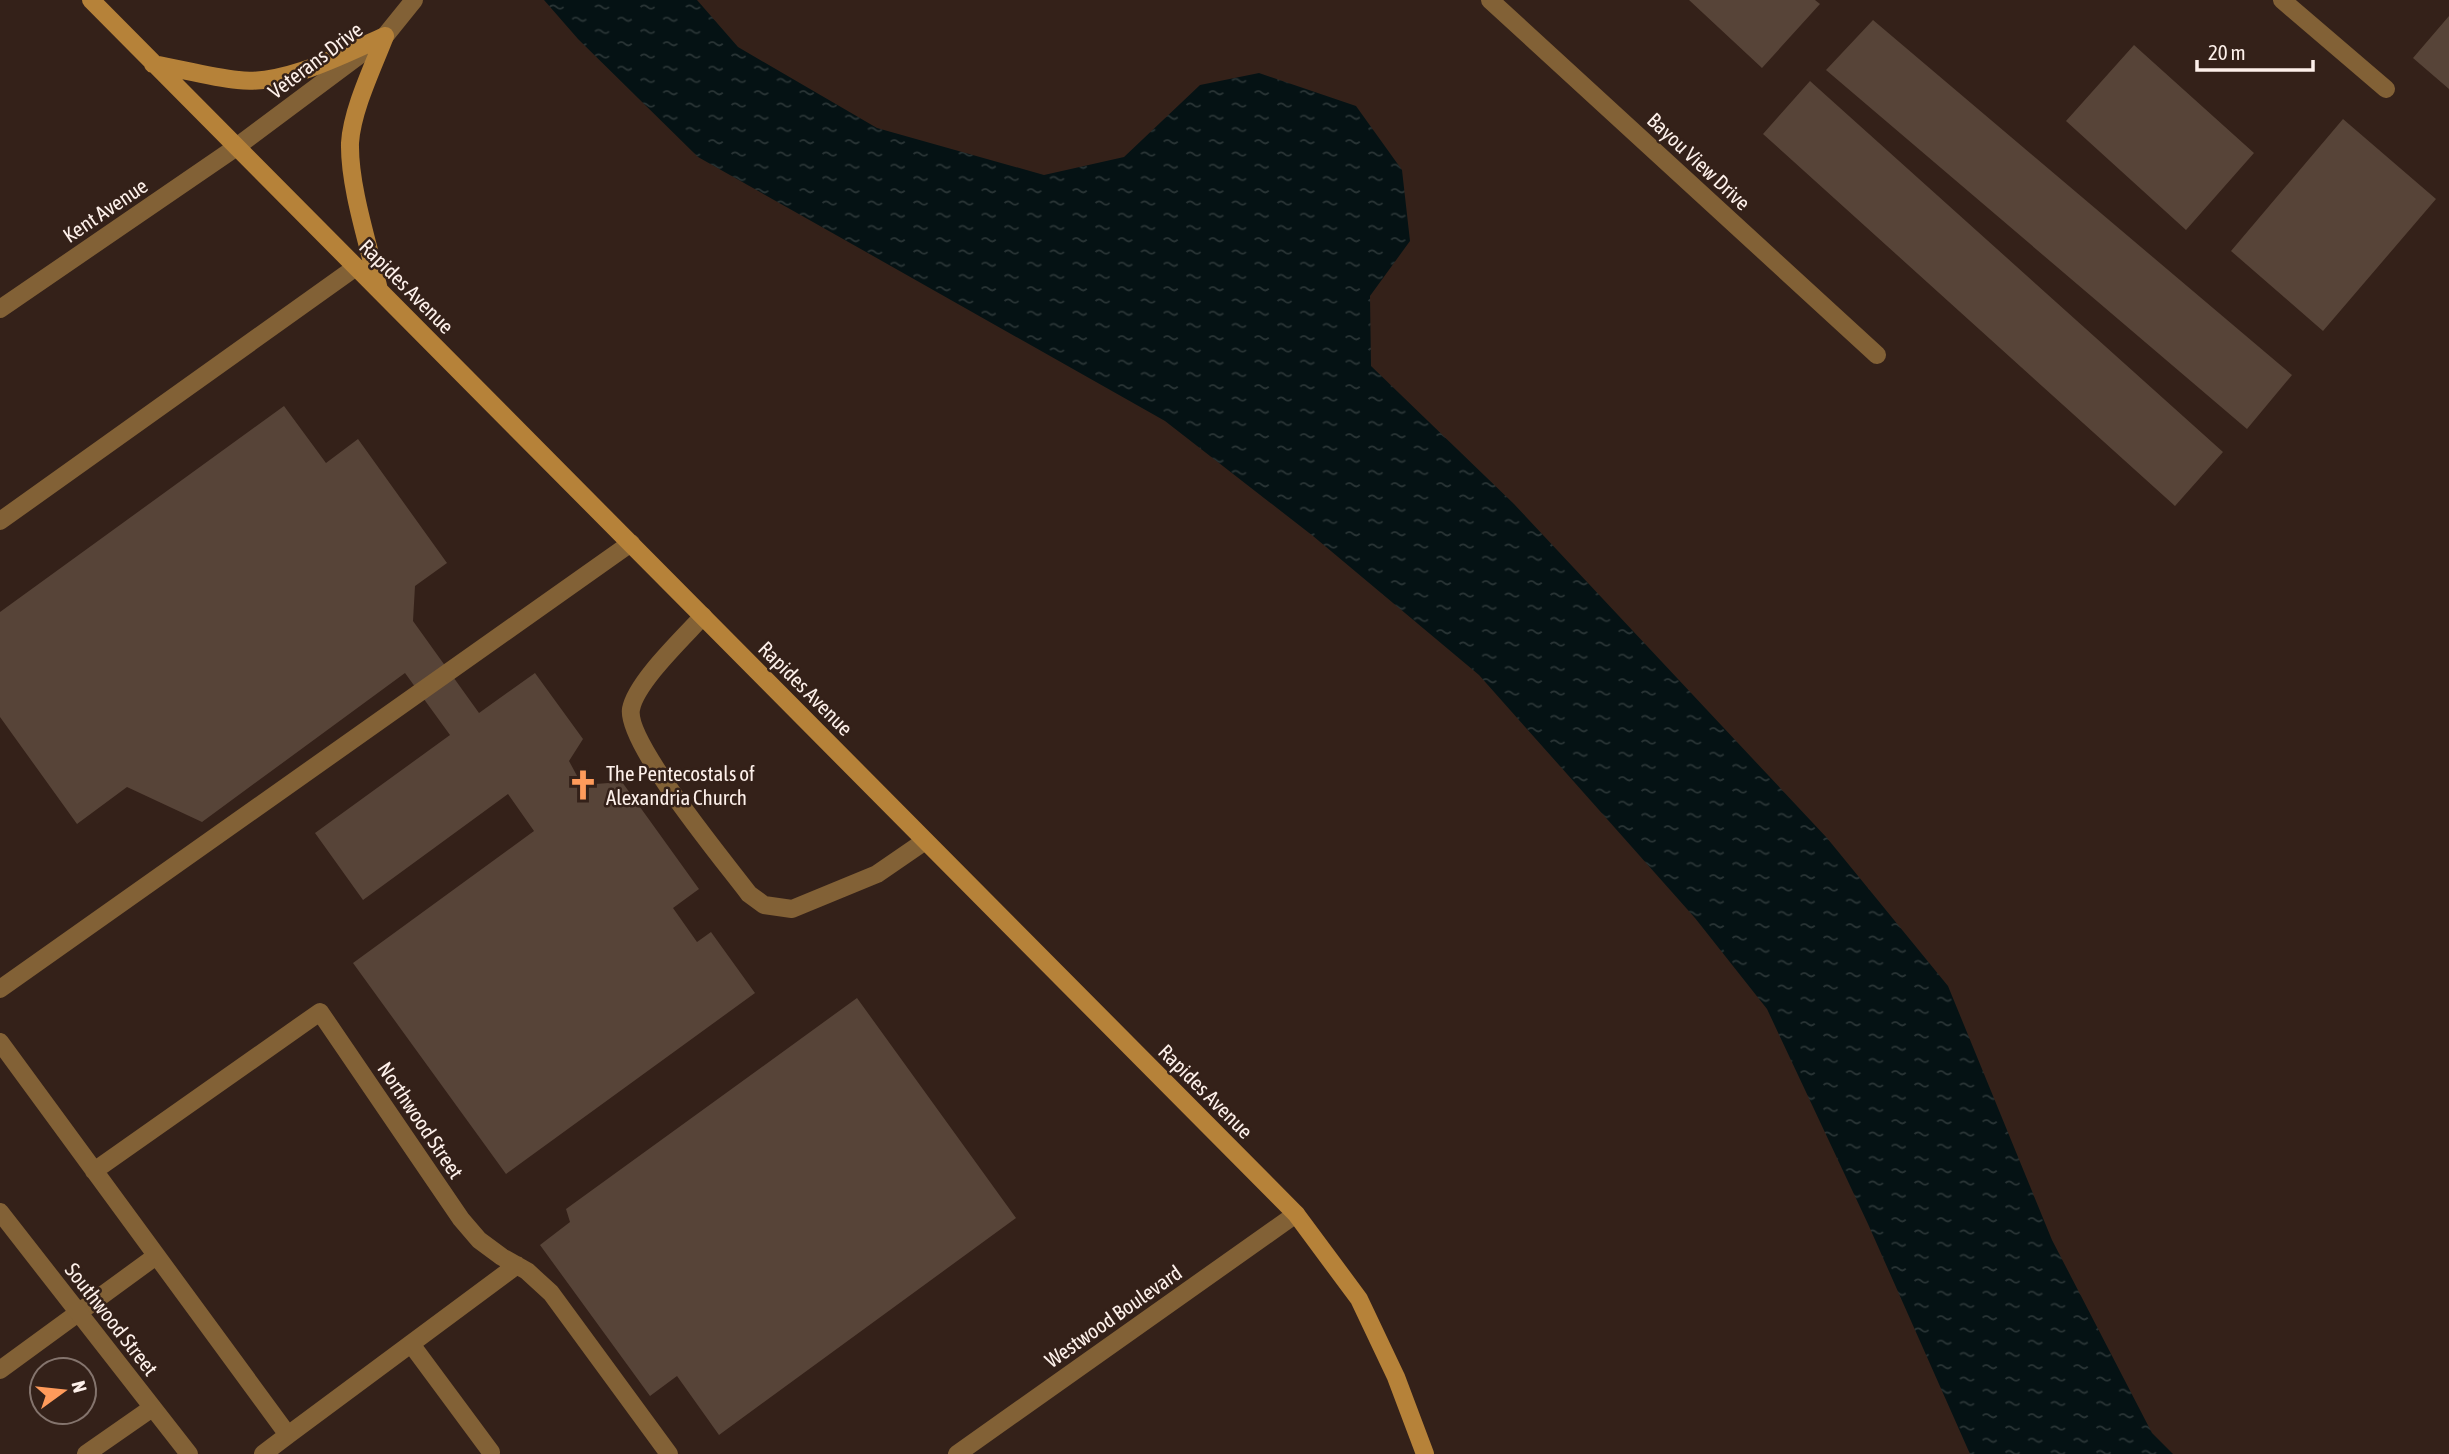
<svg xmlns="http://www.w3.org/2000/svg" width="2449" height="1454" font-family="'Asap Condensed',sans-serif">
<defs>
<pattern id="water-ripples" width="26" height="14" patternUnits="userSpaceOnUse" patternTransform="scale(1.75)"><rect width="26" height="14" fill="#051214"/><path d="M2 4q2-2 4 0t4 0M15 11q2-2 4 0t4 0" fill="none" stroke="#2a3536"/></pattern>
</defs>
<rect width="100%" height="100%" fill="#342119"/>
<!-- water -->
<path fill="url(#water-ripples)" d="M 544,0 L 697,0 L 738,47 L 877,128 L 1044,175 L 1124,157 L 1200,85 L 1259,73 L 1356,106 L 1402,170 L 1410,241 L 1370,296 L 1371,366 L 1514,504 L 1827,838 L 1948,986 L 2052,1240 L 2152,1433 L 2173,1454 L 1970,1454 L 1868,1224 L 1767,1009 L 1695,918 L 1479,675 L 1313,536 L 1165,421 L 698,157 L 578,39 Z"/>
<!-- building -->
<path fill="#574438" d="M 1689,0 L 1815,0 L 1820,4 L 1762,68 Z
M 2449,16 L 2449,89 L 2413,58 Z
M 1873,20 L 2292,375 L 2247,429 L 1826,70 Z
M 2134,45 L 2254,153 L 2186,230 L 2066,121 Z
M 1810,81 L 2223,452 L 2175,506 L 1763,134 Z
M 2343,119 L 2436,199 L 2323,331 L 2231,251 Z
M 284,406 L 326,463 L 358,439 L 447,563 L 415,586 L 413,621 L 479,713 L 535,673 L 583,739 L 569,761 L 582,785 L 622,782 L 699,889 L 673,908 L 697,942 L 711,932 L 755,993 L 506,1174 L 353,963 L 534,831 L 508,794 L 363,900 L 315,833 L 450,735 L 405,673 L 202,822 L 127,787 L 77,824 L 0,717 L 0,612 Z
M 857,998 L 1016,1218 L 719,1435 L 677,1376 L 650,1396 L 540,1245 L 570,1222 L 566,1209 Z"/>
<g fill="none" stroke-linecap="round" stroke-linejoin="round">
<!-- service -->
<path stroke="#826136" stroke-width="18" d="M 0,521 L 356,267
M 703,616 C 684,637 636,682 631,709 C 625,742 725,862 749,894 L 764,905 L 792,909 L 877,874 L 925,841
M 0,989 L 631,543
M 0,1042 L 288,1435 L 517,1265
M 94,1171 L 320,1012 L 461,1219 L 479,1240 L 502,1257 L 527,1271 L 551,1293 L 669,1454
M 411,1344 L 491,1452
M 0,1370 L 156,1256
M 263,1454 L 288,1435"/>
<!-- minor -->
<path stroke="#826136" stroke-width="18" d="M 1490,0 L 1877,355
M 2282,0 L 2386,89
M 0,309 L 235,148
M 0,1212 L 189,1454
M 86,1454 L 152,1408
M 957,1454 L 1296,1214"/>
<!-- tertiary -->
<path stroke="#826136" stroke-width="18" d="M 235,148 L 385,36 L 414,0"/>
<!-- secondary -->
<path stroke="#b68239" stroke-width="18" d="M 91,0 L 1296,1214 L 1359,1299 L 1396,1377 L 1425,1454
M 153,64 C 181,69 210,77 238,80 C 284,86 344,54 385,36
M 379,290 C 369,246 349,187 350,143 C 352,110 373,67 385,36"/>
</g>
<!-- icons -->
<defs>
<g id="church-bare" transform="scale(2.415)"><path d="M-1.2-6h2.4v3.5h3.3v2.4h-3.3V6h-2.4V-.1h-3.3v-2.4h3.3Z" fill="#ff9b5b" stroke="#342119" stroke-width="2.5" paint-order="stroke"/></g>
</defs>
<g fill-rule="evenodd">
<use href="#church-bare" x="583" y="785"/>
</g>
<g text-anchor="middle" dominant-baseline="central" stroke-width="5" stroke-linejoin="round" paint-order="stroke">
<!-- street labels -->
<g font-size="21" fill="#fdf0ea" stroke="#342119">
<text transform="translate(315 60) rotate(-37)">Veterans Drive</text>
<text transform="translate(1699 161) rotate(43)">Bayou View Drive</text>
<text transform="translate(105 210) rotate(-34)">Kent Avenue</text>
<text transform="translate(407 286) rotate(45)">Rapides Avenue</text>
<text transform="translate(806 688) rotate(45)">Rapides Avenue</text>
<text transform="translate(1206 1091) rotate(45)">Rapides Avenue</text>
<text transform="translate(421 1120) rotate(56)">Northwood Street</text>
<text transform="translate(1113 1316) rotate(-35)">Westwood Boulevard</text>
<text transform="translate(112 1319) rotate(52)">Southwood Street</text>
</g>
<!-- poi labels -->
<g font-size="21" fill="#fdf0ea" stroke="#342119" text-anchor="start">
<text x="606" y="773">The Pentecostals of<tspan x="606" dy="24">Alexandria Church</tspan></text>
</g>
</g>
<!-- north arrow -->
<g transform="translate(63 1391) rotate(75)"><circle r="33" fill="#342119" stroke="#84746d" stroke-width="2"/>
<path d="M0-5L12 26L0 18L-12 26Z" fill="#ff9b5b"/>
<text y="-10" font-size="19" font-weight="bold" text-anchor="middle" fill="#fdf0ea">N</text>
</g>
<!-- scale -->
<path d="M2197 60v10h116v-10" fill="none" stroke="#fdf0ea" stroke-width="3.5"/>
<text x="2208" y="60" font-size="21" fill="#fdf0ea" stroke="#342119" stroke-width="5" paint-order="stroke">20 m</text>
</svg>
